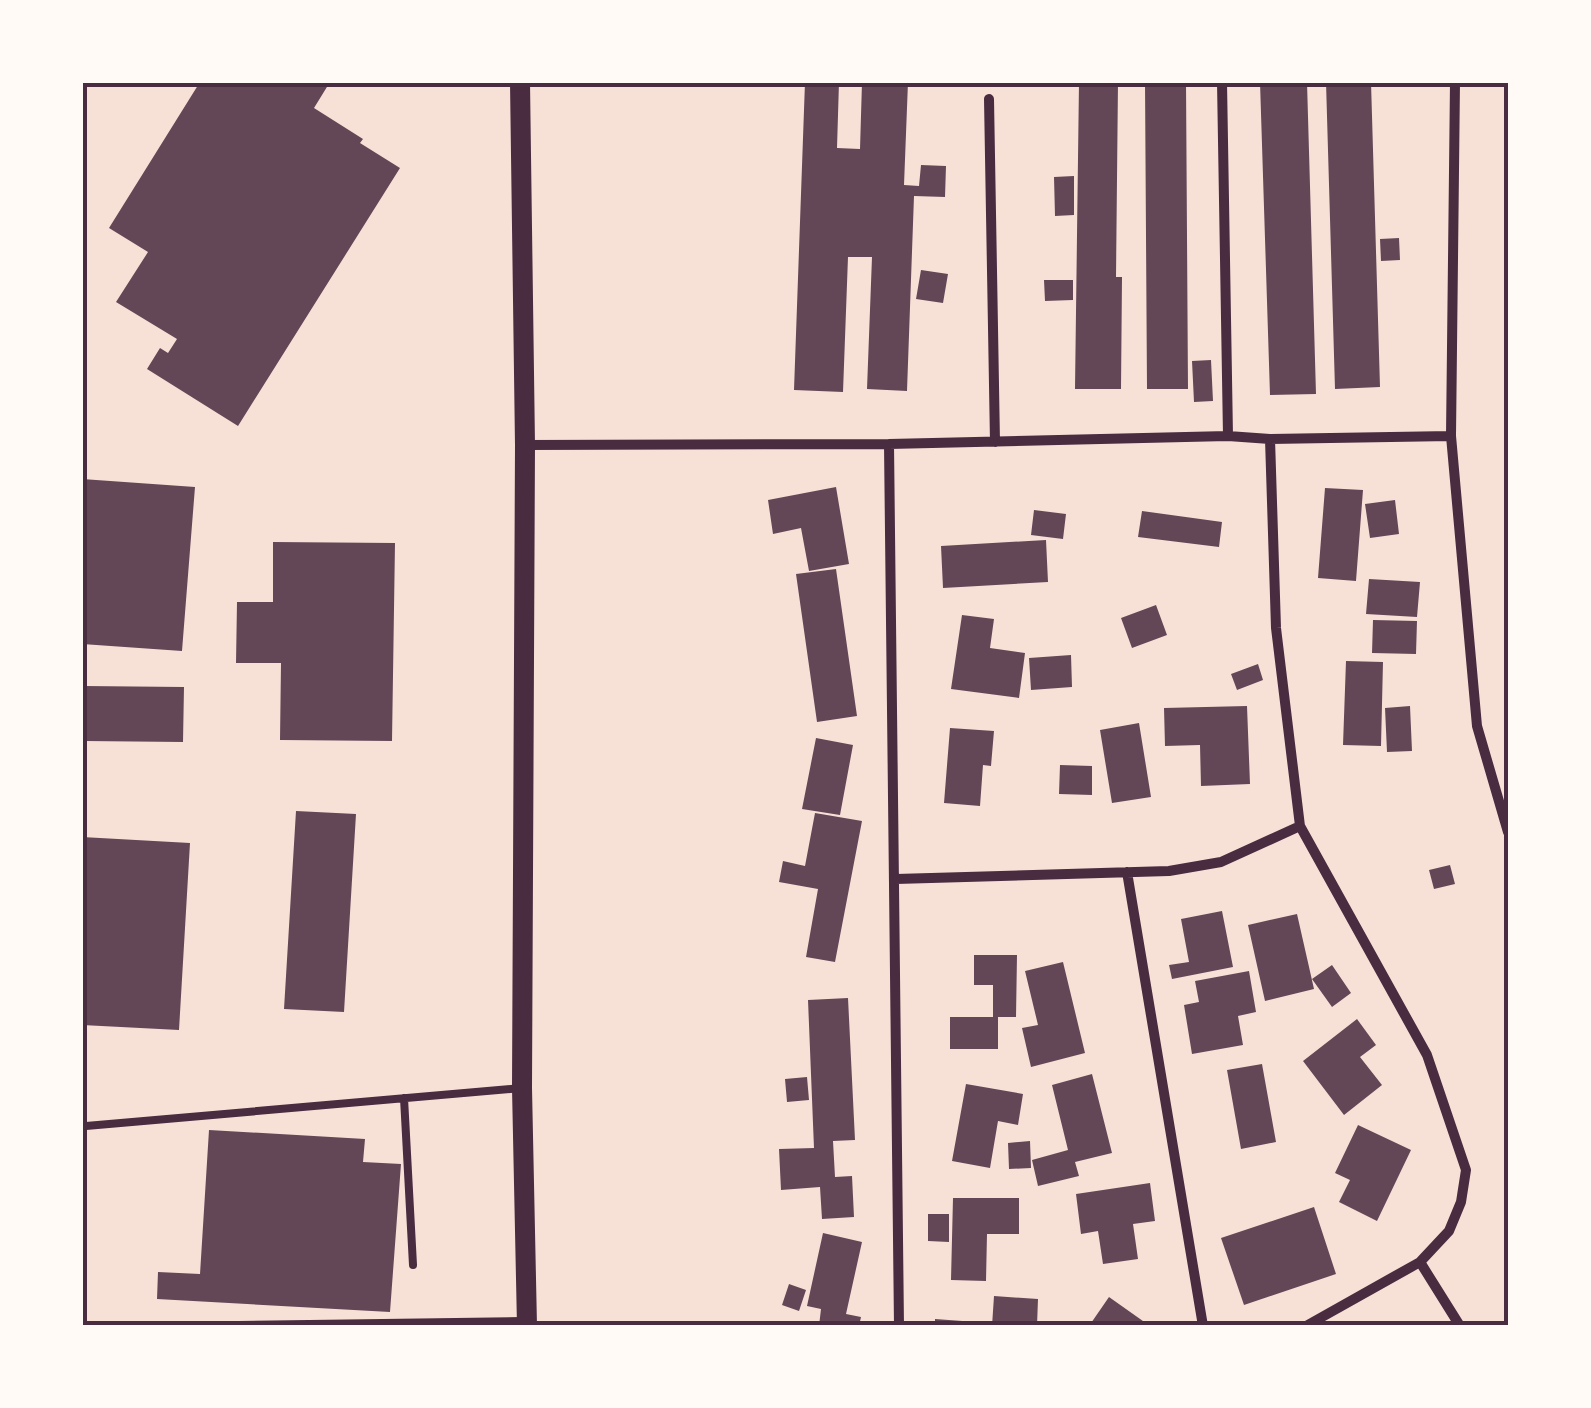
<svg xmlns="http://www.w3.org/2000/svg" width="1591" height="1408" font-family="Inter,sans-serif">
<rect width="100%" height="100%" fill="#f7e1d7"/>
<!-- building -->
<path fill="#644757" d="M 200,82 L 330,82 L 314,108 L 363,139 L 360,143 L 400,168 L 238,426 L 147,369 L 160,348 L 168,353 L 177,339 L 116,302 L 148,252 L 109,228 Z
M 805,82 L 839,82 L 837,148 L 860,149 L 862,82 L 908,82 L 904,185 L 919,186 L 921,165 L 946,166 L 945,197 L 914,196 L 907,391 L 867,389 L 872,257 L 848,257 L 843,392 L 794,390 Z
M 1079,82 L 1118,82 L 1116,277 L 1122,277 L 1121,389 L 1075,389 Z
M 1145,82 L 1186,82 L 1188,389 L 1147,389 Z
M 1260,82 L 1307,82 L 1316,394 L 1270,395 Z
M 1326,82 L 1371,82 L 1380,387 L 1335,389 Z
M 1074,176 L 1074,215 L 1055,216 L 1054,177 Z
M 1399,238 L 1400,260 L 1381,261 L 1380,239 Z
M 921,270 L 948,274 L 943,303 L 916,299 Z
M 1044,280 L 1073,280 L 1073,300 L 1045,301 Z
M 1211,360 L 1213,401 L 1194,402 L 1192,361 Z
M 82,479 L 195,487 L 182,651 L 82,644 Z
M 836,487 L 849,564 L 809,571 L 801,528 L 773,534 L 768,500 Z
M 1325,488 L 1363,490 L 1356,581 L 1318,578 Z
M 1395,500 L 1399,534 L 1370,538 L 1365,504 Z
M 1034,510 L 1066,514 L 1063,539 L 1031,535 Z
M 1142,511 L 1222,522 L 1219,547 L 1138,537 Z
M 1046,540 L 1048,582 L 943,588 L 941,546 Z
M 273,542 L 395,543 L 392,741 L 280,740 L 281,663 L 236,663 L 237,602 L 273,602 Z
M 836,569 L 857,716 L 817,722 L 796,574 Z
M 1369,579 L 1420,582 L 1417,617 L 1366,614 Z
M 1156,605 L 1167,635 L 1132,648 L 1121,618 Z
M 962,615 L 994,619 L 990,648 L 1025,653 L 1019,698 L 951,689 Z
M 1373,620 L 1417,621 L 1416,654 L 1372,653 Z
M 1071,655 L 1072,687 L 1031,690 L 1029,658 Z
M 1346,661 L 1383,662 L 1381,746 L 1343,745 Z
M 1258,664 L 1263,680 L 1237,690 L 1231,674 Z
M 84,686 L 184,687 L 183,742 L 84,741 Z
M 1247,706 L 1250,784 L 1201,786 L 1200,745 L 1165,746 L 1164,708 Z
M 1410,706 L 1412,751 L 1387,752 L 1385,708 Z
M 1139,723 L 1151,797 L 1112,803 L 1100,730 Z
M 950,728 L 994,731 L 991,766 L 983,765 L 980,806 L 944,803 Z
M 816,738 L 853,745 L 840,815 L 802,809 Z
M 1060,765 L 1092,766 L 1092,795 L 1059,794 Z
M 296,811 L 356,814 L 344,1012 L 284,1009 Z
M 815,813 L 862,821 L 835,962 L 806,957 L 818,889 L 779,882 L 783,861 L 805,866 Z
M 82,837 L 190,843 L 179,1030 L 82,1025 Z
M 1450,865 L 1455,884 L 1434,889 L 1429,870 Z
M 1222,911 L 1233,967 L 1172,979 L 1169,965 L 1189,962 L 1181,919 Z
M 1297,914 L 1314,989 L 1265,1001 L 1248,925 Z
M 974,955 L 1017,955 L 1016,1017 L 998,1017 L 998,1049 L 950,1049 L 950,1017 L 993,1017 L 993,985 L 974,985 Z
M 1063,962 L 1085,1053 L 1031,1067 L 1022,1028 L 1038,1025 L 1025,971 Z
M 1332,965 L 1351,993 L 1332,1007 L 1312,979 Z
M 1249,971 L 1256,1012 L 1238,1016 L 1243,1045 L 1192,1054 L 1184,1005 L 1199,1002 L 1195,981 Z
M 848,998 L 855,1140 L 833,1141 L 835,1177 L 852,1176 L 854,1217 L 822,1219 L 820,1187 L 781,1190 L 779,1149 L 814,1148 L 808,1000 Z
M 1357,1019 L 1376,1045 L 1360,1057 L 1382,1085 L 1344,1115 L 1303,1061 Z
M 1262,1064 L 1276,1142 L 1241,1149 L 1227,1070 Z
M 1092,1074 L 1112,1153 L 1075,1162 L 1079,1176 L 1038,1186 L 1032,1160 L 1068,1150 L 1052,1085 Z
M 807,1077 L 809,1100 L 787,1102 L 785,1079 Z
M 966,1084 L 1023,1094 L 1018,1125 L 998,1121 L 990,1168 L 952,1161 Z
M 1358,1125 L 1411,1150 L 1377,1221 L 1339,1202 L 1350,1180 L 1335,1173 Z
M 209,1130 L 365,1139 L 363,1162 L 401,1164 L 390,1312 L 157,1299 L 158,1272 L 200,1274 Z
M 1030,1141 L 1031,1168 L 1009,1169 L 1008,1143 Z
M 1150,1183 L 1155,1221 L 1133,1224 L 1138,1259 L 1103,1264 L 1098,1231 L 1081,1234 L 1076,1194 Z
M 953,1198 L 1019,1198 L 1019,1234 L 987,1234 L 986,1281 L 951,1280 Z
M 1314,1207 L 1336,1274 L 1244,1305 L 1221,1238 Z
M 928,1214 L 949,1214 L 949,1242 L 928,1241 Z
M 823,1233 L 862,1242 L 846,1314 L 861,1317 L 859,1326 L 819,1326 L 821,1309 L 807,1306 Z
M 789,1284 L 806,1290 L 799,1311 L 782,1305 Z
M 994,1296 L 1038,1299 L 1037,1326 L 992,1326 Z
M 1109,1297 L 1150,1326 L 1089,1326 Z
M 935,1319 L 990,1323 L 990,1326 L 935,1326 Z"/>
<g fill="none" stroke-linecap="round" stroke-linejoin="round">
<!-- service -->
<path stroke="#4a2c40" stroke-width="8" d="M 404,1098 L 413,1265
M 86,1126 L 522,1088
M 168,1326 L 522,1321"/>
<!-- minor -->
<path stroke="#4a2c40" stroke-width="10" d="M 1222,82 L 1228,436
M 1455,82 L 1451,436 L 1477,726 L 1508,832
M 989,99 L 995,442
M 525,445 L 889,444
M 1300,826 L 1427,1055 L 1466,1170 L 1461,1202 L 1449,1231 L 1420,1262
M 1127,872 L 1203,1326
M 896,879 L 1169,871 L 1221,862 L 1300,826 L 1276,628 L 1270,439
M 899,1326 L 889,444 L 1228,436 L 1270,439 L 1451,436
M 1306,1326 L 1420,1262 L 1460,1326"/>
<!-- secondary -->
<path stroke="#4a2c40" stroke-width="20" d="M 520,82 L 525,445 L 522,1088 L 527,1326"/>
</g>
<!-- border -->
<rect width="1591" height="1408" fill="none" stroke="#fffaf5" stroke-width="170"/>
<rect x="85" y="85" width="1421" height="1238" fill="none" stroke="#4a2c40" stroke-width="4"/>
</svg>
